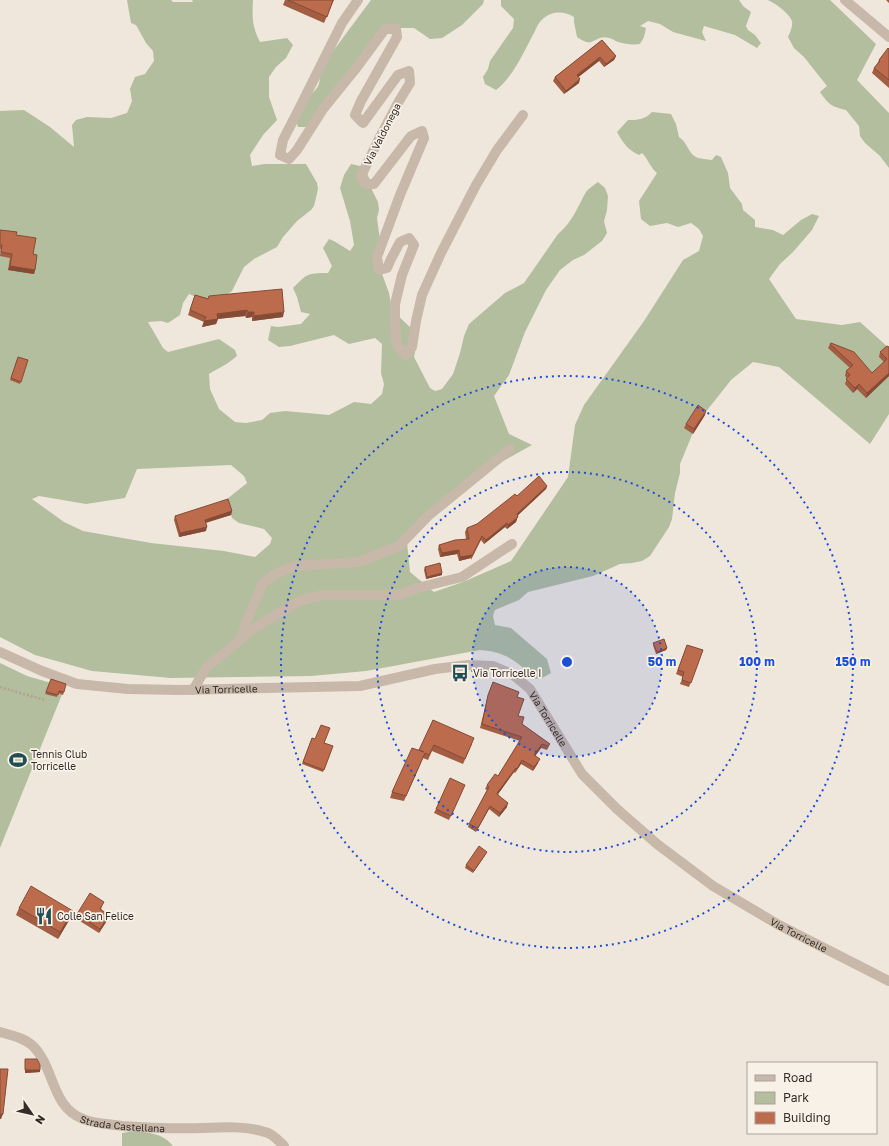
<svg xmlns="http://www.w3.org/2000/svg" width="889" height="1146" font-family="'Golos Text',sans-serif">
<rect width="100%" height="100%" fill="#f0e7dc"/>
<!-- green -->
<path fill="#b2be9d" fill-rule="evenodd" d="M 127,0 L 171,0 L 173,2 L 193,2 L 192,0 L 253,0 C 252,17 252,27 260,42 L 287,38 L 293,45 L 286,58 L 276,67 L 269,77 L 269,97 L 277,120 L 263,135 L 250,155 L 252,166 L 264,164 L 306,164 L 317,183 L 318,189 L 314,206 L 311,210 L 297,221 L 283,237 L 277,247 L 254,259 L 244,267 L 232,291 L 222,298 L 199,298 L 189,294 L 183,303 L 180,315 L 168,323 L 161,321 L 148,322 L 163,348 L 168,352 L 219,339 L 235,350 L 237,356 C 228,364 219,368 209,374 L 210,389 L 219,409 L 235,422 L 246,423 L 262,420 L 270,413 L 285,411 L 329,415 L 354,402 L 371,404 L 382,394 L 384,384 L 381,373 L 382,344 L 375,338 L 349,344 L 334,335 L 290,346 L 279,347 L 268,340 L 271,326 L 278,327 L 301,324 L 310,314 L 301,312 L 297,297 L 293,288 C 307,274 307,273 328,273 L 332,266 L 323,248 L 329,239 C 337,242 343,247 350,251 L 354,245 L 350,221 L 340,188 L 344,175 L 351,164 L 364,167 L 370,180 L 372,190 L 378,202 L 379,210 L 377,218 L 382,255 L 381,271 L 389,293 L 392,310 L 415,332 L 416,346 L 414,357 L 430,388 L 435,391 L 442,389 L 453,374 L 460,353 L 464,336 L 469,324 L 505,293 L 524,283 L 558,234 C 572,223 578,206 586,192 C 589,188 594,185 598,182 L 605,188 L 608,196 L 607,210 L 604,221 L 607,233 L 602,241 L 584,255 L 573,260 L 560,270 L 546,290 L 525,332 L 509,375 L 494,396 L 509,434 L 532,445 L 476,476 L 407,542 L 410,572 L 434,592 L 463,582 L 511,561 L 568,477 L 575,425 L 584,405 L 644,321 L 683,260 L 699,251 L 703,236 L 699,229 L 691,223 L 678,227 L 667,223 L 650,226 L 641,219 L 639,201 L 657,173 C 650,167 648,159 642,153 L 639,155 C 628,150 623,143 617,132 L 628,120 C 638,120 644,120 652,112 L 671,114 L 676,124 L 679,137 C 688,143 688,153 696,157 C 700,159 707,159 712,160 L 716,155 L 721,157 L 728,173 L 730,188 L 742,204 L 743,210 L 755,220 L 755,227 L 773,230 L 783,235 L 801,220 L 812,214 L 819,216 L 812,230 L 793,252 L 780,264 L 769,279 L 796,319 L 842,325 L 860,322 L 889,348 L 889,414 L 870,444 L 779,367 L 753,362 L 731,380 L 697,423 L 680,464 L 680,473 L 675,493 L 672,519 L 669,527 L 650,556 L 642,561 L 632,563 L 620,564 L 593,576 L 528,592 L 519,600 L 495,610 L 493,616 L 495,625 L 511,628 L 547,659 L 551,673 L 542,678 L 535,679 C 517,661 506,652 480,650 L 366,671 L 311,676 L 171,678 L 92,671 L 35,655 L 0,637 L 0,111 L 24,110 L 50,127 L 74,147 L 72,125 L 76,120 L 87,117 L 111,118 L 127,113 L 132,101 L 130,89 L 135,77 L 145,74 L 154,61 L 153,51 L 146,43 L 136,25 L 131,23 ZM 231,465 L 244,476 L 247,483 L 227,499 L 232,518 L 239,523 L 264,529 L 272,538 L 270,544 L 255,557 L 224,551 L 151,543 L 83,531 L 64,522 L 32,499 L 39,496 L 86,504 L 125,498 L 137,469 Z
M 371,0 L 484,0 L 483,4 L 462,25 L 442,38 L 430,39 L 414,28 L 392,28 L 309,127 L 298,127 L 296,120 C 299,114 301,105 306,100 C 316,88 322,88 319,70 Z
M 501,0 L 739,0 L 743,6 L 751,12 L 746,26 L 748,30 L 755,35 L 761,43 L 757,48 L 735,35 L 704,26 L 702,32 L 706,41 L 673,32 L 660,24 L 648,21 L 640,26 L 646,28 L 644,37 L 640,44 C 633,45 625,44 618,42 C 615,41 612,38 609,38 C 594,34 595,50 577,37 L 574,22 L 574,17 C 558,7 541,14 535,31 C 524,51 514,76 496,90 L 485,84 L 483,77 L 488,69 L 490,61 L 513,28 L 514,19 L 501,6 Z
M 768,0 L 830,0 L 876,44 L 857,80 L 889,113 L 889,168 L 880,156 L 865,143 L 860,136 L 859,126 L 846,110 C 832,107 828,104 820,92 L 827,86 L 804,57 L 794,48 L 788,37 C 790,32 793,27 792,21 C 789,13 776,4 768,0 Z
M 0,663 L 27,676 L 65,687 L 0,848 Z
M 135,1131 C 149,1133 163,1133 173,1146 L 122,1146 L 122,1133 Z"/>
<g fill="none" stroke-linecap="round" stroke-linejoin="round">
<!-- path -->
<path stroke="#b3a293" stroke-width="2.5" stroke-dasharray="2 2" stroke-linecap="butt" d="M 0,687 L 45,700"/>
<!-- minor -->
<g stroke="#c7b8a9" stroke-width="10">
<path d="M 358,0 L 342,23 L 298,111 L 283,140 L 280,155 L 289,159 L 297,150 L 323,109 L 357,67 L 385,29 L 396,29 L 397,37 L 361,101 L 355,115 L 363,123 L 398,75 L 409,71 L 410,83 L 399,101 L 381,135 L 361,176 L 365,184 L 374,184 L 411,136 L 422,131 L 424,138 L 400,195 L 377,257 L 379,270 L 387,268 L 391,259 L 400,242 L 409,238 L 414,245 L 402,275 L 395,304 L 395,325 L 397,345 L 406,355 L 412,347 L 416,321 L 422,295 L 441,253 L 476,185 L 497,150 L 523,115"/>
<path d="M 845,0 L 889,37"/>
<path d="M 242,638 L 246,623 L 262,584 L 275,574 L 295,566 L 359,562 L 399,546 L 428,516 L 510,449"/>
<path id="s1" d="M 0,652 L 42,671 L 77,684 L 128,689 L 180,690 L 360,686 L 435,669 L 468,665 L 493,666 L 512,674 L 530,689 L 582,774 L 617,809 L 657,844 L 713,886 L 779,925 L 889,981"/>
<path d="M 193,690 L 206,668 L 253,629 L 301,600 L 323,595 L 399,595 L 417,588 L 462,577 L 512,544"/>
<path id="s2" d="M 0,1032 C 11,1035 25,1038 33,1046 C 55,1068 51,1107 83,1119 C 95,1124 110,1124 122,1126 C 150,1128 177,1129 204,1128 C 224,1127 246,1126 265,1132 C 272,1133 279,1141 284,1146"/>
</g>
</g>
<!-- wall -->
<path fill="#a25d42" d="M 285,0 L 334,0 L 324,23 L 283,5 Z
M 886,0 L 889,0 L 889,3 Z
M 602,40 L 616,56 L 614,60 L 604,67 L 599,61 L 578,77 L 579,83 L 564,94 L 553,81 L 555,77 Z
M 889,49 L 889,88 L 872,73 L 874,68 L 877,64 L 879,60 Z
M 0,230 L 16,235 L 33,254 L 35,270 L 34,274 L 8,270 L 10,258 L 0,256 L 1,249 L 0,249 Z
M 195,295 L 283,317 L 252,321 L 252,317 L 246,318 L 245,316 L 218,319 L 216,324 L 202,327 L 204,322 L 188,315 Z
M 830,344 L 872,373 L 884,362 L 879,357 L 880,352 L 889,347 L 889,376 L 866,398 L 857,389 L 853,393 L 845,384 L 847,378 L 845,376 L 846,371 L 850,368 L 828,348 Z
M 18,357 L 28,360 L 20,384 L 10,380 Z
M 705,415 L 693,434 L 684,428 L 686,424 Z
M 547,486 L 546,489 L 518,515 L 516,522 L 507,529 L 505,527 L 484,544 L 481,540 L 471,560 L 471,558 L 459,561 L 457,554 L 440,557 L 438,549 L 439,545 L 466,539 L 465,532 L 467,528 L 477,524 L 517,496 Z
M 232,511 L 231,515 L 206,523 L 206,531 L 179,537 L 174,520 L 175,516 Z
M 425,567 L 442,573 L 442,575 L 426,579 L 424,570 Z
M 653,643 L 667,648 L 666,650 L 656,654 L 653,645 Z
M 687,645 L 703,650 L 689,687 L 680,684 L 683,677 L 676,674 Z
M 51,679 L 64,692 L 63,695 L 58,693 L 57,697 L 45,694 Z
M 493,682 L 518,697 L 518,716 L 522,724 L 550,744 L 547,750 L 541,748 L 535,756 L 538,763 L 533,771 L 521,764 L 515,773 L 514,772 L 498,794 L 507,807 L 499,817 L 489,809 L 476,832 L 468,827 L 469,824 L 487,790 L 485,789 L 487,785 L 498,776 L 520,741 L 480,728 L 487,699 Z
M 433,720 L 472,744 L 463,764 L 432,751 L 428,760 L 423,758 L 404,801 L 390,798 L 392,792 L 419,750 Z
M 312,738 L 333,746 L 323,772 L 302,764 Z
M 463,789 L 449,820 L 434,813 L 436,809 Z
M 486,854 L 473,873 L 465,868 L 466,865 Z
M 102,907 L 101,909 L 108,919 L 99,933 L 75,918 L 77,914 Z
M 19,908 L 71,917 L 58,939 L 16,915 Z
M 25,1059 L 40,1072 L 25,1073 Z"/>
<!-- shaded-wall -->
<path fill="#844c36" d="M 616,56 L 614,60 L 604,67 L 606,64 Z
M 600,57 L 599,61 L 576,79 L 577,75 Z
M 580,79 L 579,83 L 564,94 L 566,91 Z
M 10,266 L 35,270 L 34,274 L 8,270 Z
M 247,310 L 245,316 L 216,319 L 217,314 Z
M 248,312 L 254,312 L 252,317 L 246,318 Z
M 284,312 L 283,317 L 252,321 L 254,316 Z
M 218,319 L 216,324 L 202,327 L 204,321 Z
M 889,373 L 889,376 L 866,398 L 867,393 Z
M 859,384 L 857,389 L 853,393 L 855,388 Z
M 706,411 L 705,415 L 693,434 L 694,429 Z
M 547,486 L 546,489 L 515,518 L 517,514 Z
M 232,511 L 231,515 L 203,523 L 205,520 Z
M 518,516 L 516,522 L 507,529 L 508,525 Z
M 507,523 L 505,527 L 484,544 L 486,540 Z
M 207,527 L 206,531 L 179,537 L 180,533 Z
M 459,550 L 457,554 L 440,557 L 442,553 Z
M 472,555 L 471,558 L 459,561 L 460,557 Z
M 442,573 L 442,575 L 426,579 L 427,577 Z
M 667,648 L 666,650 L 656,654 L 657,652 Z
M 542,744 L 541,748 L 533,759 L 534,755 Z
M 540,759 L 538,763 L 533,771 L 534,767 Z
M 522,760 L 521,764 L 515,773 L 517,769 Z
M 516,768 L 514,772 L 496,797 L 497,793 Z
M 508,803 L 507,807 L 499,817 L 500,813 Z
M 490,806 L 489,809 L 476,832 L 478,828 Z
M 73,911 L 71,917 L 58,939 L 60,932 Z
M 109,915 L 108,919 L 99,933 L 100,929 Z
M 25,1070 L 40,1070 L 40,1072 L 25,1073 Z
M 0,1114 L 3,1114 L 1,1119 L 0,1119 Z"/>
<!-- building -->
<path fill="#bc6c4d" stroke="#844c36" d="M 288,0 L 333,0 L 327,17 Z
M 602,40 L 616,56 L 606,64 L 600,57 L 577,75 L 580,79 L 566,91 L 555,77 Z
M 888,48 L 889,49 L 889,80 L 874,68 L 880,61 L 879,60 Z
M 0,230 L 17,232 L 16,235 L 36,238 L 33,254 L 37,255 L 35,270 L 10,266 L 12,254 L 1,252 L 2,245 L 0,245 Z
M 282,289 L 284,312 L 254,316 L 254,312 L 248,312 L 247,310 L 217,314 L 218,319 L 204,321 L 206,317 L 190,310 L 195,295 L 208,299 L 209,296 Z
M 831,343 L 854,352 L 872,373 L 887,359 L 880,352 L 887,346 L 889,347 L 889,373 L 867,393 L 859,384 L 855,388 L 846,379 L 850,375 L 846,371 L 853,365 L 830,344 Z
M 18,357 L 28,360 L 21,382 L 11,378 Z
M 698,405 L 706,411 L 694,429 L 686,424 Z
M 539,476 L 547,486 L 517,514 L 518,516 L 517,518 L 508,525 L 507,523 L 486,540 L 482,536 L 472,556 L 472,555 L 460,557 L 459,550 L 442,553 L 439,545 L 455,540 L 469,539 L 467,528 L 477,524 L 515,494 L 517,496 Z
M 228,499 L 232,511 L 205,520 L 207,527 L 180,533 L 175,516 Z
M 440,563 L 442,573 L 427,577 L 425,567 Z
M 664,639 L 667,648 L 657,652 L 653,643 Z
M 687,645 L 703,650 L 691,683 L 682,680 L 684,672 L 678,670 Z
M 51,679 L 66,684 L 64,692 L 59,691 L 58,695 L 46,692 Z
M 493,682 L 519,692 L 517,697 L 524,699 L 518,716 L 524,717 L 522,724 L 550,744 L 548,746 L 542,744 L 534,755 L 540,759 L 534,767 L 522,760 L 517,769 L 516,768 L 497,793 L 498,795 L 508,803 L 500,813 L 490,806 L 478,828 L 469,824 L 489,787 L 487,785 L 495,774 L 498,776 L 522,737 L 482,724 L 488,695 Z
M 433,720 L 474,738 L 465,759 L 434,745 L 429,755 L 425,753 L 406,796 L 392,792 L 412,748 L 424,752 L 419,750 Z
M 321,725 L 330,728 L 324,743 L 333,746 L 324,770 L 303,762 L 312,738 L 315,739 Z
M 450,778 L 465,785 L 451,816 L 436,809 Z
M 479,846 L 487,852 L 474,871 L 466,865 Z
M 31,886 L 73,911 L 60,932 L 19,908 Z
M 90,893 L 104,902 L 100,909 L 109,915 L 100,929 L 77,914 Z
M 25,1059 L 37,1059 L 40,1065 L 40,1070 L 25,1070 Z
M 0,1069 L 8,1069 L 3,1114 L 0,1114 Z"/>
<!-- distance rings -->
<circle cx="567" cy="662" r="95" fill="#1d4ed8" fill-opacity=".12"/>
<g fill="none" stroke="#1d4ed8" stroke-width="2" stroke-dasharray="2 4">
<circle cx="567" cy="662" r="95"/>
<circle cx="567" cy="662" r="190"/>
<circle cx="567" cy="662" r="286"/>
</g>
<!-- icons -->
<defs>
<g id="bus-bare" transform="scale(1.38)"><path d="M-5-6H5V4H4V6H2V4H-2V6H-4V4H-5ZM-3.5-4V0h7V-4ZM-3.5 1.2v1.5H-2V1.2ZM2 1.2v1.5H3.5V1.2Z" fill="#214e53" stroke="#f8f1e8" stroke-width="2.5" paint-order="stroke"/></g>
<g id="stadium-bare" transform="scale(1.38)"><path d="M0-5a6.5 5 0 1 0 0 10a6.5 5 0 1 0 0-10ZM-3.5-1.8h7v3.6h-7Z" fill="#214e53" stroke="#f8f1e8" stroke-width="2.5" paint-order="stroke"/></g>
<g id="restaurant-bare" transform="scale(1.38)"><path d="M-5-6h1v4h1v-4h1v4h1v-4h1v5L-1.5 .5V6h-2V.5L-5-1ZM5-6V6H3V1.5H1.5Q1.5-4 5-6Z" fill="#214e53" stroke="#f8f1e8" stroke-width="2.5" paint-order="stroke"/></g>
</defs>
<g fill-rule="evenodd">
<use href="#bus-bare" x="460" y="673"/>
<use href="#stadium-bare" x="18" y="760"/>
<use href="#restaurant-bare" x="44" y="916"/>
</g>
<g text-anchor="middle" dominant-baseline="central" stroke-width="3.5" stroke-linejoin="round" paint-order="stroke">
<!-- street labels -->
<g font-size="10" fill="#352c28" stroke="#f8f1e8">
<text transform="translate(382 134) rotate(-63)">Via Valdonega</text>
<text stroke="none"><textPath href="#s1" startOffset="233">Via Torricelle</textPath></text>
<text stroke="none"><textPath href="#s1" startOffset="581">Via Torricelle</textPath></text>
<text stroke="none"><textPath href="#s1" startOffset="917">Via Torricelle</textPath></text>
<text stroke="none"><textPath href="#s2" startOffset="167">Strada Castellana</textPath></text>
</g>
<!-- poi labels -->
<g font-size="10" fill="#352c28" stroke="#f8f1e8" text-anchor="start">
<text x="473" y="673">Via Torricelle I</text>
<text x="31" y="754">Tennis Club<tspan x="31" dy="12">Torricelle</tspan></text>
<text x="57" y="916">Colle San Felice</text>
</g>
</g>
<circle cx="567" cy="662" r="6" fill="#1d4ed8" stroke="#f8f1e8" stroke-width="2"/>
<g font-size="12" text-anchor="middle" font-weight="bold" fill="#1d4ed8" stroke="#f8f1e8" stroke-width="3.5" stroke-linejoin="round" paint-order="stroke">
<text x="662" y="666">50 m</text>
<text x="757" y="666">100 m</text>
<text x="853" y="666">150 m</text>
</g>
<!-- legend -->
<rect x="747" y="1062" width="130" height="72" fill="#f8f1e8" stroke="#aaa29b"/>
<rect x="755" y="1075" width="20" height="6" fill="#c7b8a9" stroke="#aaa29b"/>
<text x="783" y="1082" font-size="12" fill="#352c28">Road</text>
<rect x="755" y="1092" width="20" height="12" fill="#b2be9d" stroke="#aaa29b"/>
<text x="783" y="1102" font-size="12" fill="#352c28">Park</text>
<rect x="755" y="1112" width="20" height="12" fill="#bc6c4d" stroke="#aaa29b"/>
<text x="783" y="1122" font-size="12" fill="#352c28">Building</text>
<!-- north arrow -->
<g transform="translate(32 1114) rotate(124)" stroke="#f8f1e8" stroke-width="3" paint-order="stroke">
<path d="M0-3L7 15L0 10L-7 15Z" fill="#352c28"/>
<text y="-6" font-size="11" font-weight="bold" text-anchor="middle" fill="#352c28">N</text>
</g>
</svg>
